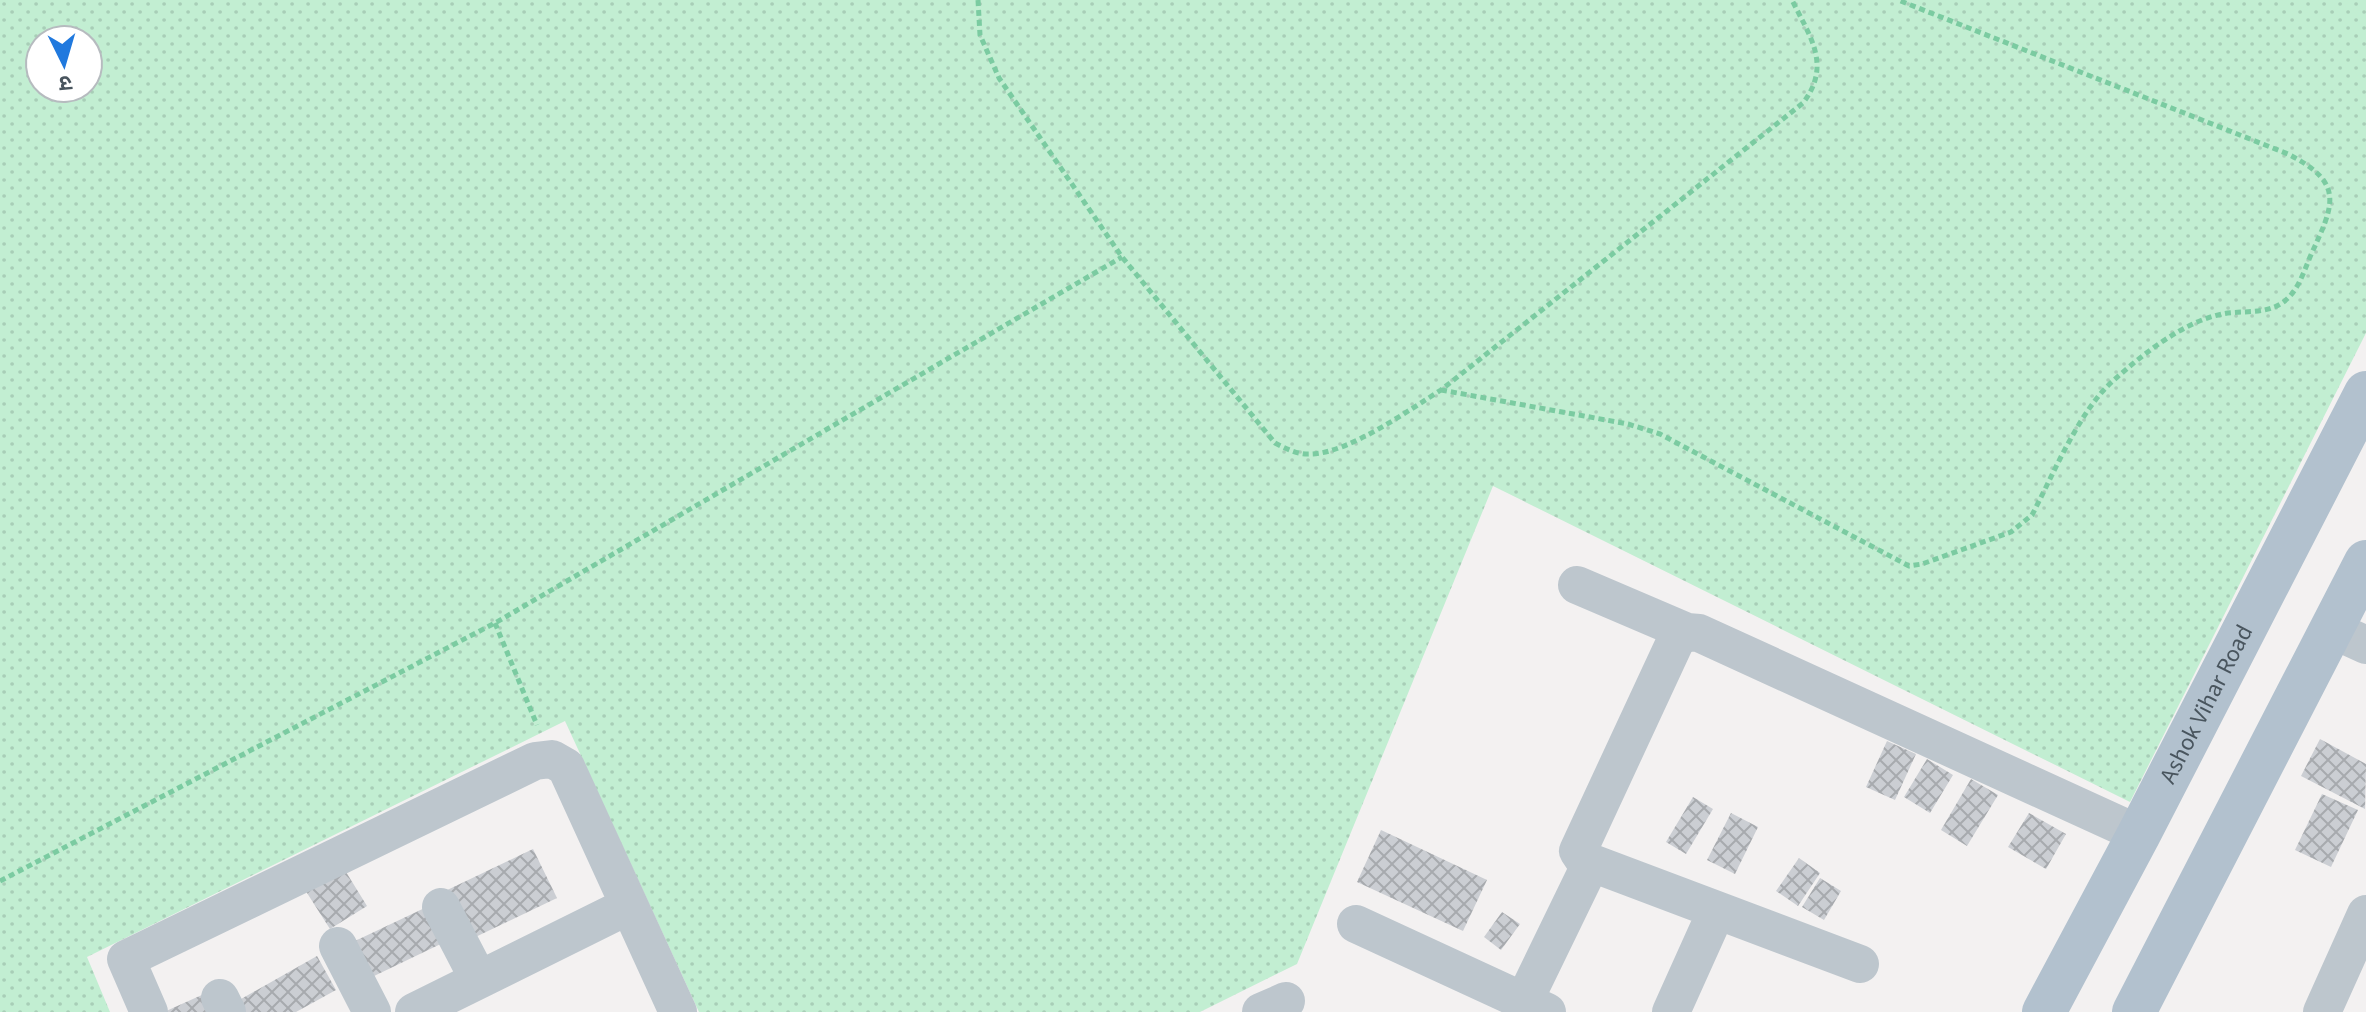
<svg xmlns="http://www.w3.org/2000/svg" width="2366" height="1012" font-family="'Source Sans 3','Noto Sans Devanagari',sans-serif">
<defs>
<pattern id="grass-dots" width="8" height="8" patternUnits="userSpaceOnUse" patternTransform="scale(2)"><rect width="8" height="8" fill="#c2eed2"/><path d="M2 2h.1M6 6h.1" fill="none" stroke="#a8ceb7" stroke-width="1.8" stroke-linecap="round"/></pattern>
<pattern id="building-cross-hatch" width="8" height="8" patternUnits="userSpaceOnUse" patternTransform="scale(2)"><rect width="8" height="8" fill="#cbced3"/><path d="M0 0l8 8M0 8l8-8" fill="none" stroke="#a7aaae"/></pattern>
</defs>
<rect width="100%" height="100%" fill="#f3f1f1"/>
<!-- grass -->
<path fill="url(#grass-dots)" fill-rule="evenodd" d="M 0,0 L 2366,0 L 2366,333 L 2130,802 L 1493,486 L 1297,964 L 1200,1012 L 699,1012 L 565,721 L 87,957 L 110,1012 L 0,1012 ZM 40,40 L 88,40 L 88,88 L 40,88 Z"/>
<!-- building -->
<path fill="url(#building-cross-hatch)" d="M 2320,739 L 2366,764 L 2365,809 L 2301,776 Z
M 1887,741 L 1916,754 L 1895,800 L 1866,787 Z
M 1927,759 L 1953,775 L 1930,813 L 1904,797 Z
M 1971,779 L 1998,795 L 1967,846 L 1941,830 Z
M 2322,794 L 2358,810 L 2331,867 L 2295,850 Z
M 1693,797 L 1713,809 L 1686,854 L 1666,842 Z
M 1731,813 L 1758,827 L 1735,874 L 1707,860 Z
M 2029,813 L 2066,834 L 2046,869 L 2008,847 Z
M 1381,830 L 1487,880 L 1463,931 L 1357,882 Z
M 533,849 L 557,898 L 465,942 L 441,893 Z
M 1799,858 L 1820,873 L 1798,906 L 1776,891 Z
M 338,859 L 367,906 L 330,929 L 300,882 Z
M 1820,878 L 1841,891 L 1824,920 L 1802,907 Z
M 431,905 L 449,940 L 372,977 L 355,941 Z
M 1502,912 L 1520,924 L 1501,950 L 1484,937 Z
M 317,956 L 336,990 L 296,1012 L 240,1012 L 234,1003 Z
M 204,994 L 212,1012 L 164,1012 Z"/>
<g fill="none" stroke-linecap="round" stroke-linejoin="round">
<!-- path -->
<path stroke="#7bcba1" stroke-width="5" stroke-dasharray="6 4" stroke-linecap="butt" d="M 978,0 L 980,35 L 999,78 L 1122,257 L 1275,443 C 1287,449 1298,455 1311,454 C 1349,453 1409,410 1441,390 L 1803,103 C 1832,65 1810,37 1792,0
M 1441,390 L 1628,424 L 1660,434 L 1909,566 L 1922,564 L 2011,532 L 2032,515 C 2053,475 2080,409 2114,380 C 2143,354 2183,322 2222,314 C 2241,310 2264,315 2282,303 C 2297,293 2303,274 2310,257 C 2333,206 2347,184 2288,154 L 1898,0
M 495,623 L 537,725
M 0,881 L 495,623 L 1122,257"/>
<!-- minor -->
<path stroke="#bdc6cd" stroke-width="38" d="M 1577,585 L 1687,632 L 1699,633 L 2139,834
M 2331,629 L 2366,645
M 1687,632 L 1676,640 L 1578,851 L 1584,860 L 1860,964
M 441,907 L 479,980
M 1356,924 L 1547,1012
M 338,946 L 372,1012
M 220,998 L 227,1012
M 1524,1001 L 1591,863
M 149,1012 L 126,959 L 535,761 L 552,759 L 566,767 L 678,1012
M 414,1012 L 628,906
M 1261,1012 L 1286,1001
M 1671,1012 L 1716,912
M 2322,1012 L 2366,914"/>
<!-- major -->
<g stroke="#b2c1ce" stroke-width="44">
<path id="s1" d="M 2044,1012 L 2139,834 L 2366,393"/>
<path d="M 2134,1012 L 2366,562"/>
</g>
</g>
<g text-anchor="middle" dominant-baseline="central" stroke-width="6" stroke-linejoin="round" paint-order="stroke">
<!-- street labels -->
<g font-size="24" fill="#49555e" stroke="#fff">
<text stroke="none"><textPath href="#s1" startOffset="348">Ashok Vihar Road</textPath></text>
</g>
</g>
<!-- north arrow -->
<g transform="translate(64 64) rotate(175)"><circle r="38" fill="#ffffff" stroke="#b6bbbf" stroke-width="2"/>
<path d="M0-6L14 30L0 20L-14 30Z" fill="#2079de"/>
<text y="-12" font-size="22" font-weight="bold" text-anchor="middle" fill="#49555e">उ</text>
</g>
</svg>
